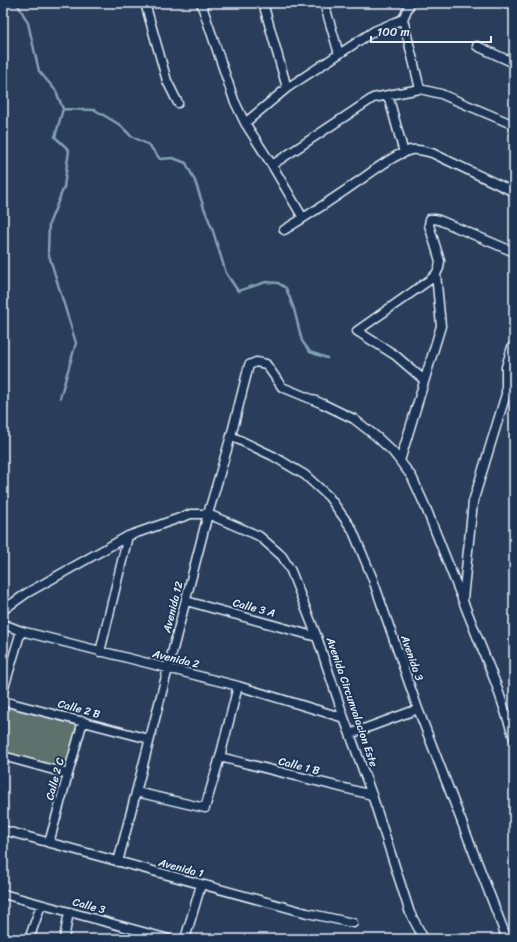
<svg xmlns="http://www.w3.org/2000/svg" width="517" height="942" font-family="Sriracha,sans-serif">
<rect width="100%" height="100%" fill="#2a3d5a"/>
<filter id="ink" filterUnits="userSpaceOnUse"><feTurbulence type="fractalNoise" baseFrequency=".025" numOctaves="2"/><feDisplacementMap in="SourceGraphic" scale="8" xChannelSelector="R" yChannelSelector="G"/><feConvolveMatrix kernelMatrix="1 2 1 2 8 2 1 2 1" color-interpolation-filters="sRGB"/></filter>
<g filter="url(#ink)">
<!-- green -->
<path fill="#5d726d" stroke="#a2b2b2" d="M 4,707 L 78,725 L 67,769 L 3,753 L 3,712 Z"/>
<g fill="none" stroke-linecap="round" stroke-linejoin="round">
<!-- stream -->
<path stroke="#84a1b5" stroke-width="2.5" d="M 17,3 L 28,23 L 39,71 L 56,91 L 63,109 L 55,137 L 69,150 L 64,187 L 49,224 L 48,252 L 76,343 L 60,398
M 63,109 L 95,110 L 120,125 L 131,136 L 149,145 L 160,159 L 173,158 L 186,163 L 195,181 L 204,208 L 212,228 L 226,273 L 238,291 L 266,282 L 278,283 L 286,288 L 294,309 L 302,341 L 310,352 L 327,358"/>
<!-- street casing -->
<g stroke="#e8f1f8" stroke-width="11">
<path id="street" d="M 145,3 L 167,81 L 178,103
M 201,3 L 234,100 L 245,123 L 272,165 L 303,218
M 263,3 L 287,88
M 324,3 L 339,54
M 410,3 L 403,19 L 420,89
M 477,46 L 514,63
M 388,95 L 404,153
M 245,123 L 287,88 L 339,54 L 374,31 L 403,19
M 272,165 L 373,98 L 420,89 L 441,94 L 514,125
M 284,230 C 312,213 339,195 366,176 C 377,168 397,153 411,150 C 418,149 425,151 432,153 L 514,192
M 424,380 L 395,355 L 357,331 L 431,279 L 436,274
M 231,436 L 273,456 L 305,475 L 329,497 L 352,529 L 372,577 L 418,709 L 507,939
M 400,461 L 441,326 L 436,274 L 439,268 L 440,261 L 429,225 L 430,219 L 434,219 L 439,220 L 514,252
M 463,599 L 473,502 L 506,394 L 506,367 L 512,347 L 514,344
M 186,601 L 317,637
M 3,610 L 27,593 L 128,536 L 191,514 L 208,514 L 259,536 L 282,556 L 291,571 L 317,637 L 344,718 L 350,734 L 372,795 L 410,913 L 424,939
M 3,624 L 21,631 L 238,686 L 344,718
M 100,652 L 128,536
M 3,691 L 21,631
M 3,701 L 149,739
M 350,734 L 418,709
M 3,756 L 68,774
M 220,757 L 372,795
M 136,792 L 205,808 L 220,757 L 238,686
M 3,830 L 307,913 L 353,923
M 49,843 L 68,774 L 83,721
M 118,862 L 208,514 L 231,436 L 249,365 L 256,362 L 266,364 L 282,387 L 323,404 L 354,419 L 377,437 L 393,452 L 412,477 L 426,508 L 496,684 L 514,738
M 3,894 L 169,939
M 29,939 L 41,905
M 64,939 L 69,912
M 185,939 L 201,885"/>
</g>
<!-- street -->
<use href="#street" stroke="#1d3557" stroke-width="8"/>
</g>
</g>
<g text-anchor="middle" dominant-baseline="central" stroke-width="4" stroke-linejoin="round" paint-order="stroke">
<!-- street labels -->
<g font-size="11" fill="#e8f1f8" stroke="#1d3557">
<text transform="translate(173 607) rotate(-76)">Avenida 12</text>
<text transform="translate(254 608) rotate(15)">Calle 3 A</text>
<text transform="translate(412 658) rotate(71)">Avenida 3</text>
<text transform="translate(176 659) rotate(14)">Avenida 2</text>
<text transform="translate(352 702) rotate(71)">Avenida Circunvalacion Este</text>
<text transform="translate(79 709) rotate(15)">Calle 2 B</text>
<text transform="translate(299 766) rotate(14)">Calle 1 B</text>
<text transform="translate(55 779) rotate(-75)">Calle 2 C</text>
<text transform="translate(181 868) rotate(15)">Avenida 1</text>
<text transform="translate(89 906) rotate(15)">Calle 3</text>
</g>
</g>
<!-- margin -->
<rect width="517" height="942" fill="none" stroke="#1d3557" stroke-width="16"/>
<rect x="8" y="8" width="501" height="926" fill="none" stroke="#e8f1f8" stroke-width="1.5" filter="url(#ink)"/>
<!-- scale -->
<path d="M371 36v6h120v-6" fill="none" stroke="#e8f1f8" stroke-width="2"/>
<text x="377" y="36" font-size="12" fill="#e8f1f8" stroke="#1d3557" stroke-width="3" paint-order="stroke">100 m</text>
</svg>
